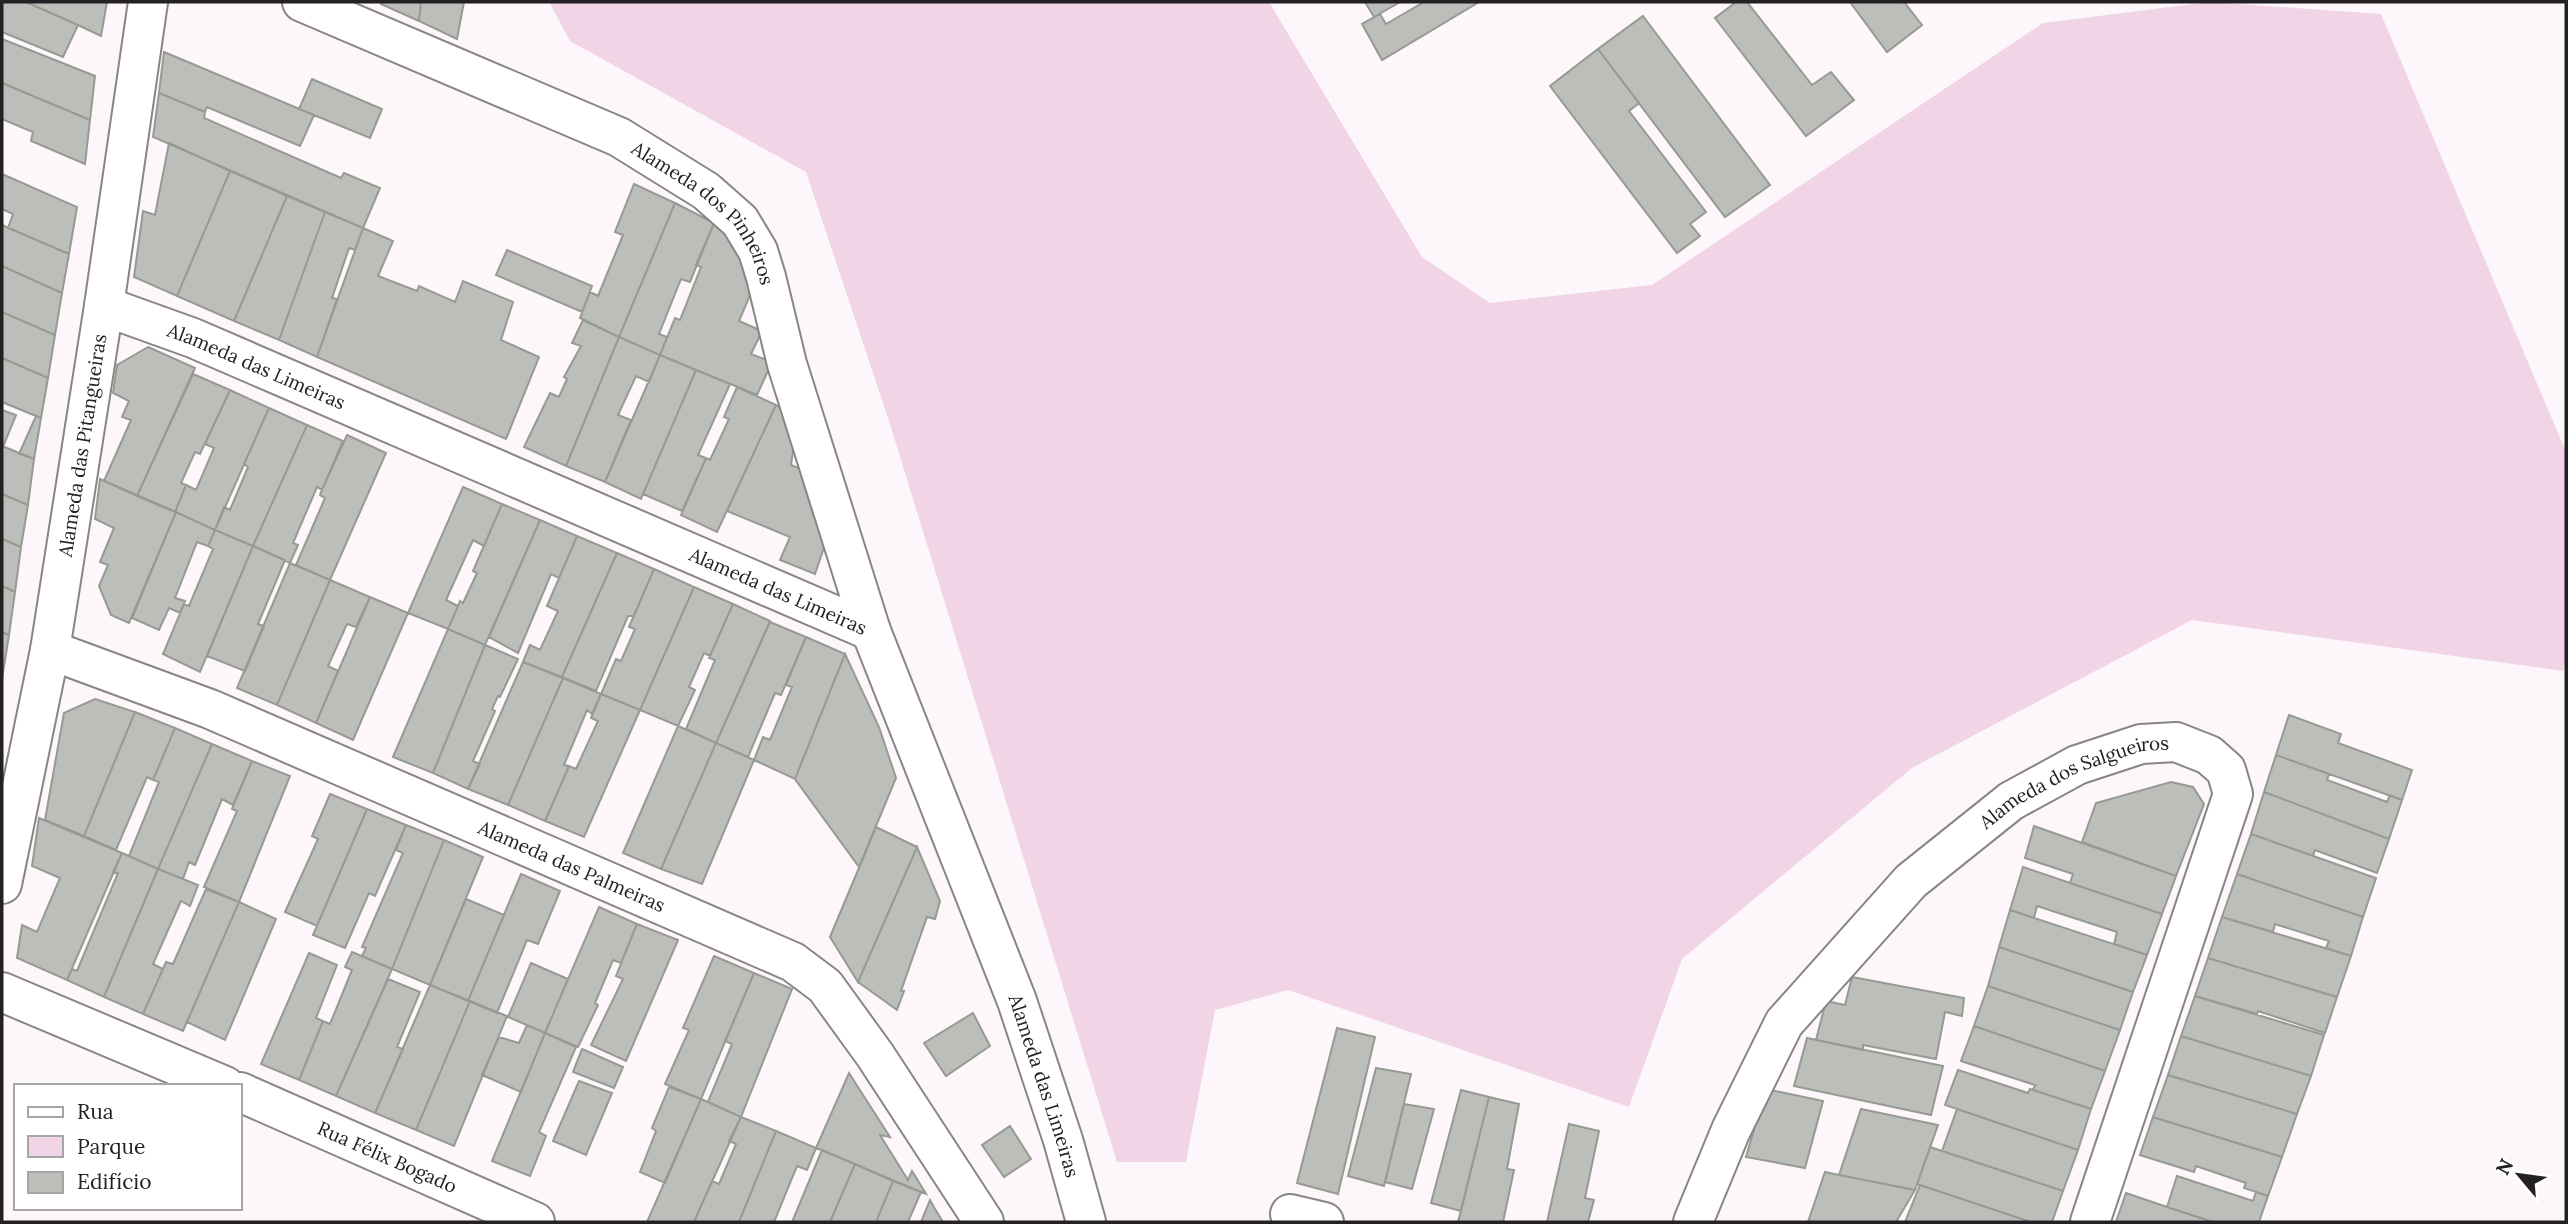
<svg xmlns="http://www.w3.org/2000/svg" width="2568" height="1224" font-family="Lora,serif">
<rect width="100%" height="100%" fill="#fdf7fb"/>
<!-- green -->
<path fill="#f1d5e7" d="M 549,2 L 1269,2 L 1422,257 L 1490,303 L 1652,285 L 2043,23 L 2209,2 L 2381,14 L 2566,452 L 2566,658 L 2563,671 L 2192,620 L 1912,768 L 1682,959 L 1629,1107 L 1288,990 L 1215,1010 L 1186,1162 L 1117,1162 L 889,421 L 806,172 L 570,41 Z"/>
<!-- building -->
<path fill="#bcbeb9" stroke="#979993" stroke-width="2" d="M 2,2 L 26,2 L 78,25 L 63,57 L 2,32 Z
M 26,2 L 107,2 L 101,36 L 78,25 Z
M 381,2 L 421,2 L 419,21 L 381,4 Z
M 421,2 L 464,2 L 457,39 L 419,21 Z
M 1365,2 L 1400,2 L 1374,17 Z
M 1424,2 L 1479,2 L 1382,60 L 1362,24 L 1380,14 L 1386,24 Z
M 1736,2 L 1747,2 L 1812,85 L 1831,72 L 1854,100 L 1806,136 L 1715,18 Z
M 1850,2 L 1904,2 L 1922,25 L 1887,52 Z
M 1643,16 L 1770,185 L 1725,217 L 1598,49 Z
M 2,39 L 95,76 L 90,120 L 2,83 Z
M 1598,49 L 1639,103 L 1629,111 L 1706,212 L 1690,224 L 1700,236 L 1677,253 L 1550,86 Z
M 164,52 L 314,115 L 300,146 L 207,107 L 205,112 L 159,93 Z
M 312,79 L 382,109 L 370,138 L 299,109 Z
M 2,83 L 90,120 L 85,164 L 31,141 L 33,132 L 2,119 Z
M 159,93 L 205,112 L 204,118 L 341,178 L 344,173 L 380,188 L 363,228 L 153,137 Z
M 169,143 L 230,171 L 177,296 L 134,277 L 143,211 L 155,215 Z
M 230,171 L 287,196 L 234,321 L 177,296 Z
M 2,174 L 77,207 L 69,254 L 8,228 L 13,214 L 2,209 Z
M 634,184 L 675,203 L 619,337 L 580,318 L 590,292 L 598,296 L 623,235 L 615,232 Z
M 287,196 L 325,212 L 279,340 L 234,321 Z
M 675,203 L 714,223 L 690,282 L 681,279 L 659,334 L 667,337 L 660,355 L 619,337 Z
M 325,212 L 363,228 L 355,250 L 349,248 L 332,298 L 337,299 L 317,357 L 279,340 Z
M 714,223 L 757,265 L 753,288 L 739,321 L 762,331 L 751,354 L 772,362 L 757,395 L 660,355 L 675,318 L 680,320 L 701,267 L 696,265 Z
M 2,225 L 69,254 L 62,293 L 2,266 Z
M 363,228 L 393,241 L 378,276 L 417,291 L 419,286 L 455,302 L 463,281 L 513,302 L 501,340 L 539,357 L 506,439 L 317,357 Z
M 507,250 L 592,286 L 582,312 L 496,275 Z
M 2,266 L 62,293 L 55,335 L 2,312 Z
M 2,312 L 55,335 L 48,378 L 2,358 Z
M 583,320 L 619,337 L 566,466 L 524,447 L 550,393 L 559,397 L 567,379 L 564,377 L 581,346 L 572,343 Z
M 619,337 L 660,355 L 649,382 L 636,376 L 618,415 L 631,420 L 605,482 L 566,466 Z
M 148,347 L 195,368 L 137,496 L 104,481 L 131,420 L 122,417 L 129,401 L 113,393 L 117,365 Z
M 660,355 L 696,370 L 641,499 L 605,482 Z
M 2,358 L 48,378 L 41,418 L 2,402 Z
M 696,370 L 730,384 L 698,455 L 706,458 L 682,511 L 643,494 Z
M 193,374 L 230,390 L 200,454 L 195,452 L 181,483 L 186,485 L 175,512 L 137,496 Z
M 737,387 L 776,405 L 717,532 L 681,515 L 706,458 L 710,460 L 729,419 L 724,417 Z
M 230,390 L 269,408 L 215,530 L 175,512 L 186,485 L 196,490 L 214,448 L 205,444 Z
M 776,405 L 785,410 L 796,430 L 791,465 L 817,476 L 830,530 L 815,574 L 780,560 L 790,537 L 727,511 Z
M 269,408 L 307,425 L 253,546 L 215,530 L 224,507 L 230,510 L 248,467 L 244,464 Z
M 2,410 L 16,415 L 3,447 L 2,446 Z
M 36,416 L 41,418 L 34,459 L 19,454 Z
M 307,425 L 343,441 L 322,490 L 317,487 L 293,543 L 298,545 L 290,563 L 253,546 Z
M 347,435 L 386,453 L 330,580 L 296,565 L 325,498 L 320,495 L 321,492 Z
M 2,446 L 34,459 L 28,505 L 2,494 Z
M 100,479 L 176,512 L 129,623 L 111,615 L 99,586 L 108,565 L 100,562 L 114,528 L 95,519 Z
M 463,487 L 502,504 L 484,546 L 473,540 L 446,600 L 458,606 L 448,629 L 408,613 Z
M 2,494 L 28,505 L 21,547 L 2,539 Z
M 502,504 L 540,520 L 485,645 L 448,629 L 458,606 L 460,601 L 463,603 L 477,573 L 473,571 Z
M 176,512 L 215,530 L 208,546 L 197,542 L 175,598 L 185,601 L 180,613 L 169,608 L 159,630 L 132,618 Z
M 540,520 L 577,536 L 559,578 L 551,574 L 518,653 L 489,637 Z
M 215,530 L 253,546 L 200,672 L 163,654 L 184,604 L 189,606 L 213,549 L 208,546 Z
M 577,536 L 617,553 L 562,677 L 523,662 L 530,645 L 540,650 L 558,611 L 547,606 Z
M 2,539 L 21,547 L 15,592 L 2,586 Z
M 253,546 L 285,560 L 258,624 L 264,626 L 245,671 L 207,656 Z
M 617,553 L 654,569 L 634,616 L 628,616 L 596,691 L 562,677 Z
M 290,563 L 330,580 L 277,705 L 237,688 Z
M 654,569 L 694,587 L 640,710 L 601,694 L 616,659 L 621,661 L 635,629 L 629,627 Z
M 330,580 L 370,597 L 356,627 L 347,624 L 328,666 L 338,671 L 316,723 L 277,705 Z
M 2,586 L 15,592 L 9,635 L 2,632 Z
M 694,587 L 733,604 L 710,656 L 704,653 L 689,687 L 695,690 L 678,726 L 640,710 Z
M 370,597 L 408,613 L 353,740 L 316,723 Z
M 733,604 L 770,621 L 716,743 L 686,729 L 715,660 L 709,658 Z
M 770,622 L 806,637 L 781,695 L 775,693 L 748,757 L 716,743 Z
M 448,629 L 485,645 L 433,773 L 393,757 Z
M 2,632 L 9,635 L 2,679 Z
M 806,637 L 845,654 L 795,779 L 754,760 L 763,737 L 770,740 L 792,687 L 786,685 Z
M 485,645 L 518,659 L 500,697 L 498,696 L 492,709 L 495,711 L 473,761 L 480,764 L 468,789 L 433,773 Z
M 845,654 L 879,727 L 896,778 L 859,867 L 795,779 Z
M 523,662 L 563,678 L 508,805 L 468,789 Z
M 563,678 L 601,694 L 592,714 L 587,710 L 564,765 L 569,766 L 545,821 L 508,805 Z
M 601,694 L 640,710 L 584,837 L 545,821 L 569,766 L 576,769 L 598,721 L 591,718 Z
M 95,699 L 135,712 L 84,836 L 45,820 L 64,713 Z
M 135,712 L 175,728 L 153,780 L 147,777 L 116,850 L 84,836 Z
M 2289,715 L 2341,734 L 2338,743 L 2412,770 L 2402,800 L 2276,755 Z
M 678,726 L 716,743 L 661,869 L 623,853 Z
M 175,728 L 212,744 L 158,869 L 129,856 L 159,782 L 153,780 Z
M 716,743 L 754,760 L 702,884 L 661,869 Z
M 212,744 L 252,761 L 233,805 L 222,799 L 195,865 L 189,862 L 183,879 L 158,869 Z
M 2276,755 L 2329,774 L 2327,780 L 2387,802 L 2390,795 L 2402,800 L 2389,839 L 2264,792 Z
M 252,761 L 290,776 L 239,902 L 204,887 L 237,811 L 232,809 Z
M 2171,782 L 2193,787 L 2204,804 L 2176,876 L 2082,842 L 2096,803 Z
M 2264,792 L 2389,839 L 2377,873 L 2315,850 L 2313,856 L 2251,834 Z
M 330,794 L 367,809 L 317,926 L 285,912 L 318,839 L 312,836 Z
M 367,809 L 406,825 L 375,896 L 369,893 L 345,948 L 313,935 Z
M 39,818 L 122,853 L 67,980 L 17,958 L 22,925 L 37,932 L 60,878 L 32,866 Z
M 406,825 L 444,840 L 392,969 L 362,956 L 366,948 L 362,947 L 403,853 L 396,850 Z
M 2034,826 L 2176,876 L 2162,914 L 2070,883 L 2073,874 L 2025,858 Z
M 876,827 L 917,847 L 858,982 L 830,937 Z
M 2251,834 L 2376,878 L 2363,917 L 2237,874 Z
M 444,840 L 483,857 L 430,985 L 392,969 Z
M 917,847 L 940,901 L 935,919 L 927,917 L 901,991 L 904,991 L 897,1010 L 858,982 Z
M 122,853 L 158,869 L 104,997 L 67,980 L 72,969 L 77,971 L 118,873 L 113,872 Z
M 2023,867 L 2162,914 L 2147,955 L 2114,944 L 2117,932 L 2037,906 L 2034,918 L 2010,910 Z
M 158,869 L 198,885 L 190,906 L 181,901 L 153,964 L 163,969 L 143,1014 L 104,997 Z
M 521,874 L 560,891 L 538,944 L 527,940 L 497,1013 L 468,1001 Z
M 2237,874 L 2363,917 L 2351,956 L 2326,948 L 2329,941 L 2275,924 L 2273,932 L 2222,917 Z
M 206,889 L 239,902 L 183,1031 L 143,1014 L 166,962 L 173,964 Z
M 466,899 L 504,915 L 468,1001 L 430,985 Z
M 239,902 L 276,919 L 225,1040 L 187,1022 Z
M 599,907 L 637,924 L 621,963 L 613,960 L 595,1003 L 598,1005 L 578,1047 L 545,1033 Z
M 2010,910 L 2147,955 L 2133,992 L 1999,947 Z
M 2222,917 L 2351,956 L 2337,997 L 2208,958 Z
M 637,924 L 678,940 L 626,1061 L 591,1045 L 623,979 L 616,976 Z
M 1999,947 L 2133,992 L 2120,1030 L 1988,986 Z
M 352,952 L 392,969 L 336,1096 L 299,1080 L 323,1021 L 330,1024 L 352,970 L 345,967 Z
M 309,953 L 337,965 L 316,1018 L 323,1021 L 299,1080 L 261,1064 Z
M 714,956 L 754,973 L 701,1099 L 665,1084 L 689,1030 L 683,1028 Z
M 2208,958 L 2337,997 L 2325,1033 L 2258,1011 L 2257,1014 L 2195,996 Z
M 531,963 L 568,979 L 545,1033 L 508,1017 Z
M 754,973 L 792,989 L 741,1117 L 708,1102 L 732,1044 L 725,1041 Z
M 1852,977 L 1964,998 L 1962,1016 L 1945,1012 L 1936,1059 L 1863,1045 L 1863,1050 L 1816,1040 L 1826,1001 L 1845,1005 Z
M 388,979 L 420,992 L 397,1047 L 403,1049 L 375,1113 L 336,1096 Z
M 430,985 L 470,1001 L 416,1130 L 375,1113 Z
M 1988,986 L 2120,1030 L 2105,1071 L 1974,1026 Z
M 2195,996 L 2324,1035 L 2311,1076 L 2181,1036 Z
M 470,1001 L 507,1016 L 454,1146 L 416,1130 Z
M 973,1013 L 990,1046 L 946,1076 L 924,1043 Z
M 527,1025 L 545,1033 L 521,1092 L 482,1075 L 499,1037 L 519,1043 Z
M 1974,1026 L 2105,1071 L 2091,1109 L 2033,1090 L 2035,1085 L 1961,1061 Z
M 1337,1028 L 1375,1037 L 1338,1194 L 1297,1183 Z
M 545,1033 L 576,1047 L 539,1132 L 546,1136 L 530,1176 L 492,1161 Z
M 2181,1036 L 2311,1076 L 2297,1114 L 2168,1075 Z
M 1807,1038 L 1943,1066 L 1931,1115 L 1794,1086 Z
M 582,1049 L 623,1067 L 614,1088 L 573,1072 Z
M 1376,1068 L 1411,1074 L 1384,1186 L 1348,1176 Z
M 1958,1070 L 2028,1093 L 2030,1089 L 2091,1109 L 2078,1150 L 1945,1105 Z
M 849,1073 L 890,1137 L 880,1135 L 908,1180 L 912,1171 L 926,1194 L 816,1148 Z
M 2168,1075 L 2297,1114 L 2282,1157 L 2153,1117 Z
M 579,1081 L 612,1093 L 586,1155 L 553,1141 Z
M 669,1087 L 701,1099 L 665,1183 L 640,1172 L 656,1131 L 652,1128 Z
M 1766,1089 L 1823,1101 L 1805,1168 L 1746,1157 Z
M 1461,1090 L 1489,1097 L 1461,1211 L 1431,1203 Z
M 1489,1097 L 1519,1104 L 1507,1169 L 1514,1170 L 1503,1222 L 1458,1222 Z
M 701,1099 L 741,1117 L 694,1222 L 647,1222 Z
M 1404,1104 L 1434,1109 L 1412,1189 L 1385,1182 Z
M 1861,1109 L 1938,1125 L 1915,1190 L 1839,1175 Z
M 1957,1109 L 2078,1150 L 2063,1191 L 1942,1151 Z
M 741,1117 L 776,1131 L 739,1222 L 694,1222 L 712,1181 L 719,1184 L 736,1144 L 729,1141 Z
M 2153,1117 L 2282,1157 L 2268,1196 L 2244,1188 L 2246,1183 L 2196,1166 L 2194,1172 L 2140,1155 Z
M 1569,1124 L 1599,1131 L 1585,1198 L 1594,1200 L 1588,1222 L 1547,1222 Z
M 1010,1126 L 1031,1159 L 1004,1177 L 982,1145 Z
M 776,1131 L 816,1148 L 807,1170 L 797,1166 L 774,1222 L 739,1222 Z
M 1930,1147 L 2063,1191 L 2052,1222 L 2031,1222 L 1917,1184 Z
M 822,1150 L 855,1164 L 830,1222 L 792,1222 Z
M 855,1164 L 893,1181 L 876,1222 L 830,1222 Z
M 1825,1172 L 1839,1175 L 1915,1190 L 1896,1222 L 1808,1222 Z
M 2177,1176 L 2253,1201 L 2256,1192 L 2268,1196 L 2259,1222 L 2213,1222 L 2167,1207 Z
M 893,1181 L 921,1192 L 908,1222 L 876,1222 Z
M 1920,1185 L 2031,1222 L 1905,1222 Z
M 2126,1193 L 2167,1207 L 2213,1222 L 2116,1222 Z
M 930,1200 L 935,1209 L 943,1222 L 921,1222 Z"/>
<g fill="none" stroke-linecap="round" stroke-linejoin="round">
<!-- street casing -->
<g stroke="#898487" stroke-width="42">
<g id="street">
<path id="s1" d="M 302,2 L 619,137 L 706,191 L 740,221 L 758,251 L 766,277 L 787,364 L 871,631"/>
<path id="s2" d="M 104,306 L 193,338 L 871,631 L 1017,1001 L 1063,1140 L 1086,1222"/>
<path id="s3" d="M 50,650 L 210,709 L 793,962 L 825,986 L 875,1055 L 984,1222"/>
<path id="s4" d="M 2,884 L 50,650 L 104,306 L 148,2"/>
<path d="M 2,992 L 225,1086"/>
<path id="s5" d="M 240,1092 L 535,1222"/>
<path d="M 1290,1214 L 1324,1222"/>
<path id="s6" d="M 1693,1222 L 1731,1130 L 1784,1023 L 1911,881 L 2011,801 L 2077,765 L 2141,744 L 2176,742 L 2209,755 L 2226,770 L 2233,794 L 2090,1222"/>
</g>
</g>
<!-- street -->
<use href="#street" stroke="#fff" stroke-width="38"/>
</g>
<g text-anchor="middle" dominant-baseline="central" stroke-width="5" stroke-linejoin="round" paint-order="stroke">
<!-- street labels -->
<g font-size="19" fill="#232123" stroke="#fff">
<text stroke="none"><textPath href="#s1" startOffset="462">Alameda dos Pinheiros</textPath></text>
<text stroke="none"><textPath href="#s2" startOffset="164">Alameda das Limeiras</textPath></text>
<text stroke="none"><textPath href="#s4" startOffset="446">Alameda das Pitangueiras</textPath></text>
<text stroke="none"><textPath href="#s2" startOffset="732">Alameda das Limeiras</textPath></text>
<text stroke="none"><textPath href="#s6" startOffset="604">Alameda dos Salgueiros</textPath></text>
<text stroke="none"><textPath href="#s3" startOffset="565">Alameda das Palmeiras</textPath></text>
<text stroke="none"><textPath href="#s2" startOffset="1320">Alameda das Limeiras</textPath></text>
<text stroke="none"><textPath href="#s5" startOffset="161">Rua Félix Bogado</textPath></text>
</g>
</g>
<!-- border -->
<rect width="2568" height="1224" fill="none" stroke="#232123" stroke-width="7"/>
<!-- legend -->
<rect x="14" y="1084" width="228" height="126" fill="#ffffff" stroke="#a7a6a7" stroke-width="2"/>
<rect x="28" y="1107" width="35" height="10" fill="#ffffff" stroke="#a7a6a7" stroke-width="2"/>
<text x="77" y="1119" font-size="21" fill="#232123">Rua</text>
<rect x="28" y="1136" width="35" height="21" fill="#f1d5e7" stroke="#a7a6a7" stroke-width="2"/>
<text x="77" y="1154" font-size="21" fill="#232123">Parque</text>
<rect x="28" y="1172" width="35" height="21" fill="#bcbeb9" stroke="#a7a6a7" stroke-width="2"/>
<text x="77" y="1189" font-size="21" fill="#232123">Edifício</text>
<!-- north arrow -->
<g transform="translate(2519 1175) rotate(299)" stroke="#ffffff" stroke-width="5" paint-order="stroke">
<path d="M0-5L12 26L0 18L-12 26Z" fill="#232123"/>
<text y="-10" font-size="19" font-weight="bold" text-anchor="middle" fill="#232123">N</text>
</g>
</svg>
